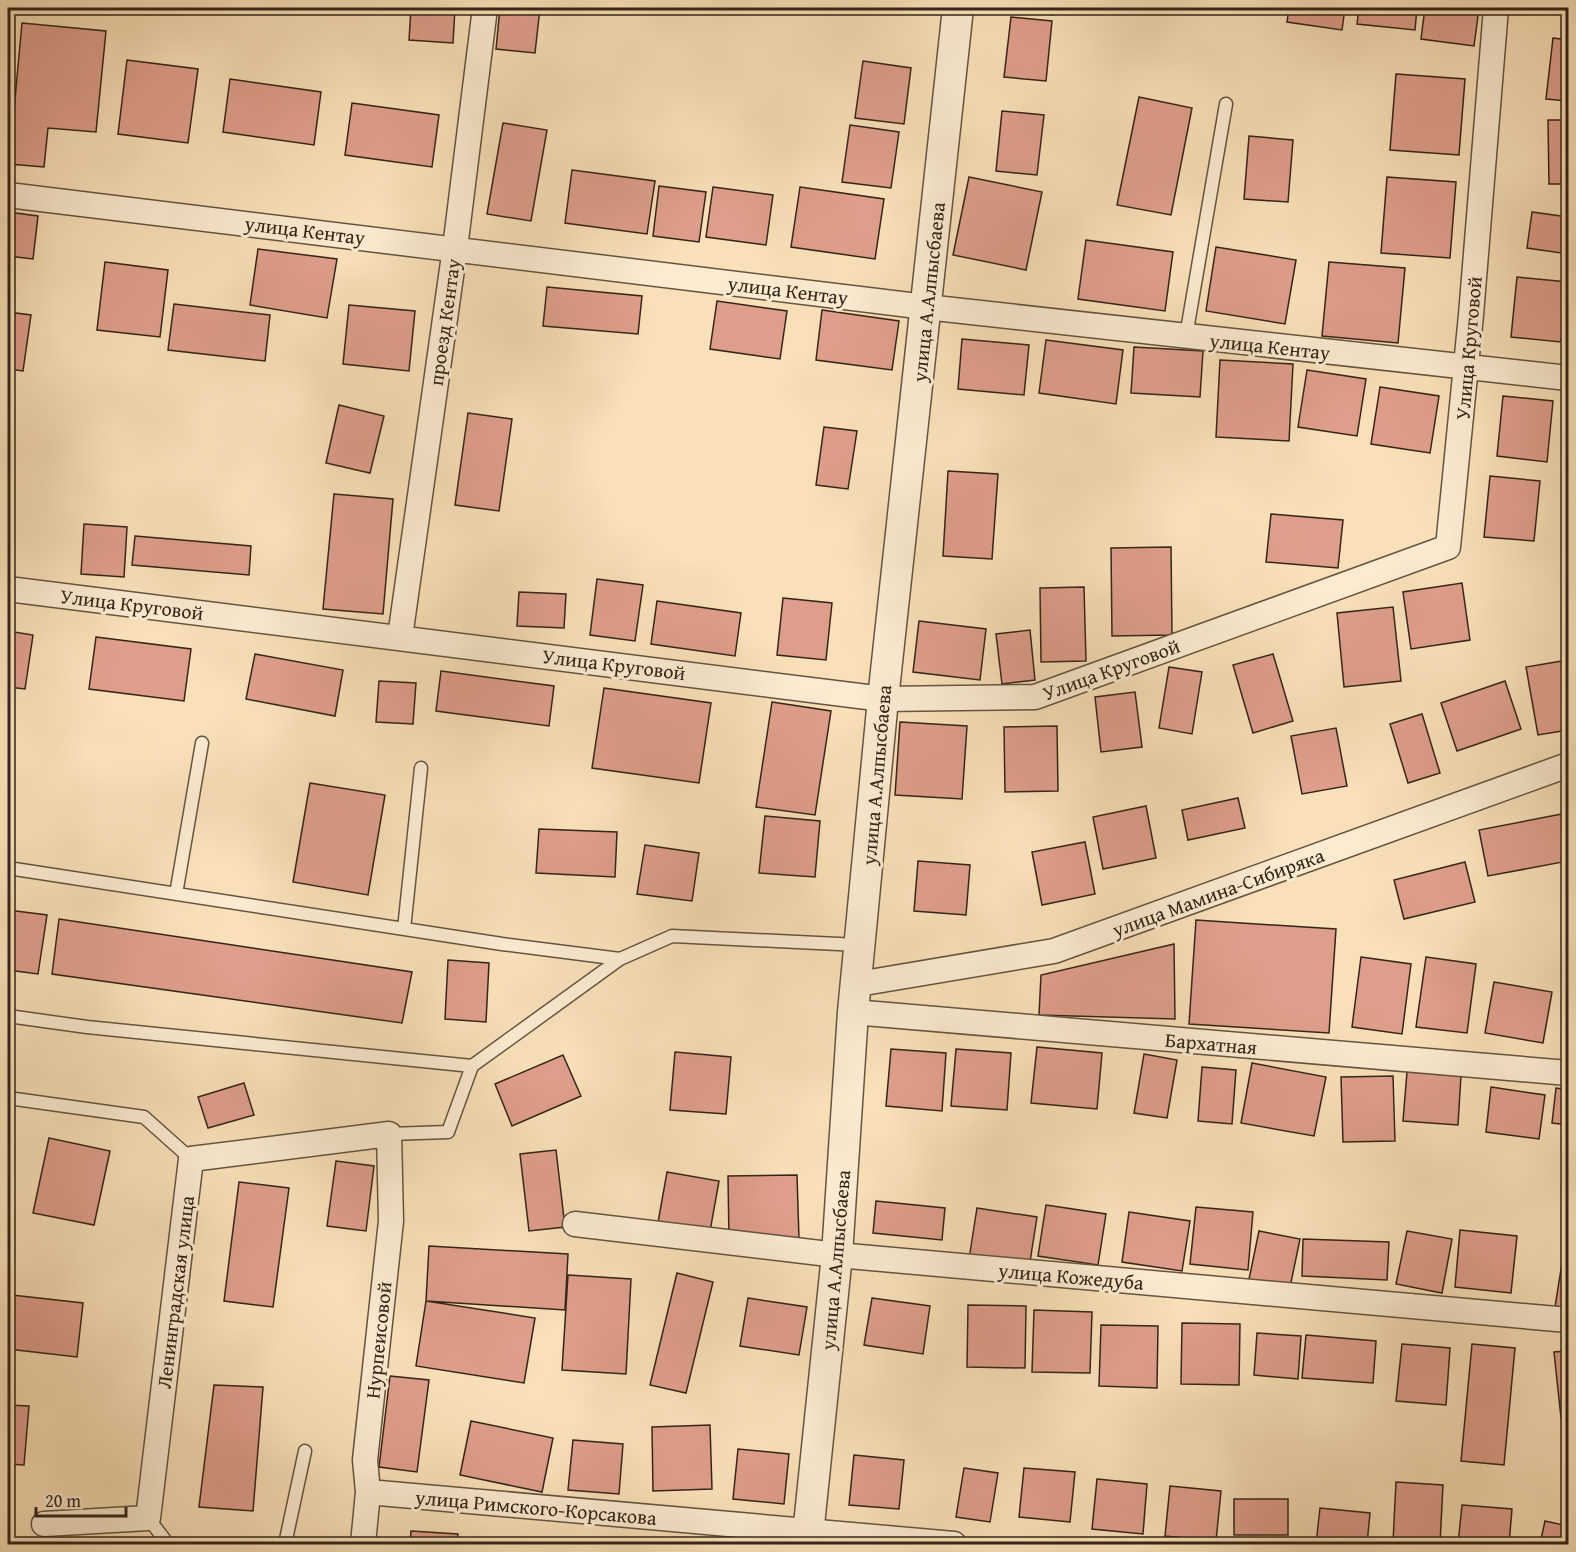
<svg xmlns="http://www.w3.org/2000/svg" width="1576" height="1552" font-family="'Gentium Book Plus',serif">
<rect width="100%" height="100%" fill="#f9e0b8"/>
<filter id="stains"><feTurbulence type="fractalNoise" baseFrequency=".00333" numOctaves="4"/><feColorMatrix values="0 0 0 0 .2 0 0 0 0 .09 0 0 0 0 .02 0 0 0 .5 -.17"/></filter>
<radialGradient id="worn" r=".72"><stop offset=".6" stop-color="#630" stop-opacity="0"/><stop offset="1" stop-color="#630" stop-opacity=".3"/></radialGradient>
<!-- building -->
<path fill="#df9e8b" stroke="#332518" stroke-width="1.5" d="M 411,8 L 455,8 L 453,43 L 409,40 Z
M 500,8 L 540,8 L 535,53 L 496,49 Z
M 1008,8 L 1054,8 L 1053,15 Z
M 1163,8 L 1208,8 L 1207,12 Z
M 1289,8 L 1345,8 L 1342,30 L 1287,22 Z
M 1359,8 L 1417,8 L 1415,30 L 1357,24 Z
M 1425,8 L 1479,8 L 1474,46 L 1421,39 Z
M 1011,17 L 1052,21 L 1046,81 L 1004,77 Z
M 22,23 L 106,31 L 96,132 L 48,128 L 44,167 L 9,164 Z
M 1553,38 L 1568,40 L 1568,101 L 1546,99 Z
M 127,60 L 198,69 L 188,143 L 118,134 Z
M 863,61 L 911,68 L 904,124 L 855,118 Z
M 1396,74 L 1465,79 L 1459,155 L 1390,150 Z
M 230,79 L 321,92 L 314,145 L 223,132 Z
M 1139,97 L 1192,108 L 1171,215 L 1117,205 Z
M 352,103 L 439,115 L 432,167 L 345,155 Z
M 1002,111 L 1044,115 L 1037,175 L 996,171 Z
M 1548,120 L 1568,120 L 1568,184 L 1549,184 Z
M 503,123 L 547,130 L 531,221 L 487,214 Z
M 850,125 L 899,132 L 891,188 L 842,182 Z
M 1249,136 L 1293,140 L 1288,202 L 1244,199 Z
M 572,170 L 655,181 L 647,234 L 565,223 Z
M 969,177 L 1042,192 L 1026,270 L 953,255 Z
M 1387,177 L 1456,182 L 1450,258 L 1381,253 Z
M 659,186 L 706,192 L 699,242 L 653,236 Z
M 713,187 L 773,195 L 766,245 L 706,237 Z
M 800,187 L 884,199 L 875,259 L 791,247 Z
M 8,212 L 38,216 L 33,259 L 8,256 Z
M 1532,212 L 1568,217 L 1568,254 L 1527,248 Z
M 1086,240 L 1173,252 L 1165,311 L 1078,299 Z
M 1216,247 L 1296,260 L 1285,324 L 1206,311 Z
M 258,249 L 337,259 L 327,318 L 250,305 Z
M 105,262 L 168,270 L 160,337 L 97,330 Z
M 1329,262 L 1405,268 L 1398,343 L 1322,336 Z
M 1517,277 L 1568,282 L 1561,342 L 1511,337 Z
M 547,287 L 642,296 L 638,334 L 543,326 Z
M 717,301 L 787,311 L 780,359 L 710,349 Z
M 174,304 L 270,315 L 265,361 L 168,350 Z
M 349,305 L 415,311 L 409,371 L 343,364 Z
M 822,310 L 899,321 L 892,370 L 816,360 Z
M 8,312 L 31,315 L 23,371 L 8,369 Z
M 962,339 L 1029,345 L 1024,395 L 958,389 Z
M 1046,340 L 1123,350 L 1116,404 L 1039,393 Z
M 1134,347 L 1203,351 L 1200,397 L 1131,393 Z
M 1220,360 L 1293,364 L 1289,441 L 1216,437 Z
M 1307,370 L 1366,379 L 1357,436 L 1298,427 Z
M 1380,387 L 1439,396 L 1430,453 L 1371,444 Z
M 1503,396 L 1553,401 L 1547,462 L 1497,456 Z
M 339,405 L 384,416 L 370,473 L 326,463 Z
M 468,413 L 512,419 L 499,511 L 455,505 Z
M 824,427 L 857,431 L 848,489 L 816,485 Z
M 948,471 L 998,474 L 992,559 L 943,556 Z
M 1490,476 L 1540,481 L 1534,541 L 1484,537 Z
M 334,494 L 393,499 L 383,614 L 323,609 Z
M 1271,514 L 1343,520 L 1338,568 L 1266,562 Z
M 84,524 L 127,527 L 124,577 L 81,574 Z
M 135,536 L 251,546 L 249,575 L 132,565 Z
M 1171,547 L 1172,635 L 1112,636 L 1111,548 Z
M 597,579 L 643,585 L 635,641 L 590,635 Z
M 1462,583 L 1470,640 L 1411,649 L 1403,592 Z
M 1084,587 L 1086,661 L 1041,662 L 1040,588 Z
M 519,592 L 566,594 L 564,628 L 517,626 Z
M 783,598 L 832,603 L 826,660 L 777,655 Z
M 657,601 L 741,613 L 735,656 L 651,644 Z
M 1393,607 L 1401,681 L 1344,687 L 1337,613 Z
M 919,621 L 986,629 L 980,680 L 913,672 Z
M 1030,630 L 1035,680 L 1002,684 L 996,634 Z
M 8,631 L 33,635 L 25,689 L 8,687 Z
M 96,637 L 191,649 L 184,701 L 89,689 Z
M 255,654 L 343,670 L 335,716 L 246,699 Z
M 1273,654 L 1293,721 L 1253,733 L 1233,665 Z
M 1568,660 L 1568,730 L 1538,735 L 1526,667 Z
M 1169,667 L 1202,672 L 1192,734 L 1159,728 Z
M 441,671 L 554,686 L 549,726 L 436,711 Z
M 379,681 L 416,683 L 413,724 L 376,722 Z
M 1505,681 L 1521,729 L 1457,751 L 1441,703 Z
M 604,688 L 711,703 L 699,783 L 592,768 Z
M 1135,692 L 1142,747 L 1101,752 L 1095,697 Z
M 772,702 L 831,711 L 815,815 L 756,807 Z
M 1422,714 L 1440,773 L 1408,783 L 1390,724 Z
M 900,722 L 967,726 L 962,799 L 895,795 Z
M 1057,726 L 1058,791 L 1005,792 L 1004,727 Z
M 1336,728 L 1347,786 L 1302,794 L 1291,736 Z
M 310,783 L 385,795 L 368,895 L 293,882 Z
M 1238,798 L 1245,828 L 1188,840 L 1182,810 Z
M 1146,806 L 1156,858 L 1103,869 L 1093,817 Z
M 1567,813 L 1568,861 L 1488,876 L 1479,830 Z
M 765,816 L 820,821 L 815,877 L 759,873 Z
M 539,829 L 617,832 L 615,877 L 536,873 Z
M 1085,842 L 1095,894 L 1042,905 L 1032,852 Z
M 645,845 L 699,853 L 692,901 L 637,894 Z
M 918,861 L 970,865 L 966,915 L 914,911 Z
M 1465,862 L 1475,902 L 1404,919 L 1394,880 Z
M 8,910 L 47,915 L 38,974 L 8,970 Z
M 59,919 L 412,972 L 402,1023 L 52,974 Z
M 1196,920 L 1336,929 L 1329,1033 L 1189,1024 Z
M 1174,944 L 1175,1019 L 1039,1015 L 1041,975 Z
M 1361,957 L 1411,964 L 1402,1034 L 1352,1027 Z
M 1426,957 L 1476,964 L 1467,1033 L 1416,1027 Z
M 448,960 L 489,963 L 486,1022 L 445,1019 Z
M 1494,982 L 1552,992 L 1543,1043 L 1485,1033 Z
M 1568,999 L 1568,1033 L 1566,1033 Z
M 1037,1047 L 1102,1053 L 1097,1109 L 1031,1103 Z
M 891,1049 L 946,1053 L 942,1111 L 886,1106 Z
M 956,1049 L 1011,1053 L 1007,1110 L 951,1106 Z
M 675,1052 L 731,1057 L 726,1114 L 670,1110 Z
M 1144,1054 L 1177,1060 L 1167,1118 L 1134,1113 Z
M 563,1055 L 581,1096 L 512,1126 L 495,1084 Z
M 1252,1063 L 1326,1077 L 1314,1136 L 1241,1123 Z
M 1202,1067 L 1236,1070 L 1232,1124 L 1198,1121 Z
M 1407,1072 L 1461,1075 L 1458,1125 L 1403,1121 Z
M 1393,1076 L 1395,1141 L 1343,1142 L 1341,1077 Z
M 244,1083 L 254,1115 L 208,1128 L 198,1097 Z
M 1491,1087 L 1545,1095 L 1539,1139 L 1486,1132 Z
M 1556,1088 L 1568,1090 L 1568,1125 L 1552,1123 Z
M 49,1138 L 110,1151 L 94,1225 L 33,1213 Z
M 556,1150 L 565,1227 L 529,1231 L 520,1154 Z
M 336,1161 L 374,1166 L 366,1231 L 327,1226 Z
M 667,1172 L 719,1181 L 709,1237 L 657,1228 Z
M 797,1175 L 799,1239 L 729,1240 L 728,1176 Z
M 239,1182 L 289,1188 L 273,1307 L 224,1301 Z
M 876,1201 L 945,1208 L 942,1240 L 873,1233 Z
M 1046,1205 L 1106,1214 L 1098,1265 L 1038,1256 Z
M 1196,1207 L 1253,1212 L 1248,1270 L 1190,1264 Z
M 977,1208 L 1037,1217 L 1029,1268 L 969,1259 Z
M 1129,1212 L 1190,1221 L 1182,1271 L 1122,1262 Z
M 1460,1230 L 1517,1236 L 1511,1293 L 1455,1287 Z
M 1259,1231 L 1300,1239 L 1289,1292 L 1248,1284 Z
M 1407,1231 L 1452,1239 L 1442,1293 L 1396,1284 Z
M 1303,1239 L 1389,1242 L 1387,1280 L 1302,1276 Z
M 1565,1244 L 1568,1244 L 1568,1309 L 1555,1307 Z
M 429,1246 L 568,1254 L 565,1310 L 426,1301 Z
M 677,1273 L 713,1282 L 686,1393 L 650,1385 Z
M 568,1275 L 631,1279 L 626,1374 L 562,1370 Z
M 12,1295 L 83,1303 L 77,1357 L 8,1349 Z
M 748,1298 L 807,1307 L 799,1355 L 740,1346 Z
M 872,1298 L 930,1306 L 923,1354 L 864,1345 Z
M 426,1301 L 535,1318 L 524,1383 L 416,1366 Z
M 968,1305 L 1026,1306 L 1025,1368 L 967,1367 Z
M 1034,1310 L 1092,1312 L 1090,1373 L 1032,1372 Z
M 1182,1323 L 1240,1324 L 1239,1385 L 1181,1384 Z
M 1101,1325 L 1158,1326 L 1157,1388 L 1099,1386 Z
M 1257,1333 L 1301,1336 L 1298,1379 L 1254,1375 Z
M 1306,1335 L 1376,1341 L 1373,1383 L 1302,1378 Z
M 1402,1344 L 1450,1348 L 1446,1405 L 1396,1401 Z
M 1472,1344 L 1515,1348 L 1504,1465 L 1461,1461 Z
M 1568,1351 L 1568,1417 L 1561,1418 L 1554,1352 Z
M 390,1376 L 429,1380 L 417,1472 L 379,1467 Z
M 214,1385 L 263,1387 L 253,1511 L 199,1507 Z
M 8,1405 L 29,1406 L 24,1465 L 8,1464 Z
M 471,1421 L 553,1438 L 542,1492 L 460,1475 Z
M 710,1425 L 712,1489 L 653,1491 L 652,1427 Z
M 573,1440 L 623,1444 L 619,1494 L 568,1490 Z
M 738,1449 L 789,1454 L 784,1504 L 733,1499 Z
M 854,1455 L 904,1460 L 899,1509 L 849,1505 Z
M 964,1468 L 998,1473 L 990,1522 L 956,1517 Z
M 1024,1468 L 1075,1472 L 1070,1522 L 1019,1517 Z
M 1097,1479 L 1147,1484 L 1143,1534 L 1092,1529 Z
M 1396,1482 L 1443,1485 L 1440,1544 L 1393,1542 Z
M 1170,1486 L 1221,1491 L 1216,1541 L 1165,1536 Z
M 1234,1499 L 1288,1499 L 1288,1535 L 1234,1535 Z
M 1462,1505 L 1512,1509 L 1509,1544 L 1458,1544 Z
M 1320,1508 L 1370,1513 L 1367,1544 L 1316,1544 Z
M 1545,1521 L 1568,1526 L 1568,1544 L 1540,1544 Z
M 411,1531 L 458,1534 L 457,1544 L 410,1544 Z
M 567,1538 L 609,1544 L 566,1544 Z"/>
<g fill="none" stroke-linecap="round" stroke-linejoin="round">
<!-- service casing -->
<g stroke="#645440" stroke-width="15">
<path id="service" d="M 1186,336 L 1226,104
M 8,868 L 502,944 L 620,959 L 672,936 L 859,945
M 176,894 L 202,743
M 404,929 L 421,768
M 8,1016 L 87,1027 L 472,1066 L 620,959
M 8,1098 L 144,1117 L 191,1159
M 389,1134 L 448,1132 L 472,1066
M 148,1518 L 168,1544
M 285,1544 L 305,1451"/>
</g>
<!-- minor casing -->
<g stroke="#645440" stroke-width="27">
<path id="minor" d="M 8,195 L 926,307 L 1568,378
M 8,589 L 883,699 L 1035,697 L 1448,547 L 1471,315 L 1496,8
M 400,637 L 455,248 L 485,8
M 858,984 L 1054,951 L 1568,765
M 853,1012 L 1568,1073
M 575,1224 L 837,1255 L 1568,1320
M 368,1492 L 954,1544
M 44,1524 L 148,1518 L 191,1159 L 389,1134 L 391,1221 L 365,1460 L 368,1492 L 363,1544"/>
</g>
<!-- tertiary casing -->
<g stroke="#645440" stroke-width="33">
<path id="tertiary" d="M 807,1544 L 837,1255 L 853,1012 L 883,699 L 958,8"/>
</g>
<!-- service -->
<use href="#service" stroke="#fbebd1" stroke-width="12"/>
<!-- minor -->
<use href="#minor" stroke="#fbebd1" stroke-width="24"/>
<!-- tertiary -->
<use href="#tertiary" stroke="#fbebd1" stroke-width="30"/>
</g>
<g text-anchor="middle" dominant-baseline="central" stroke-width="6" stroke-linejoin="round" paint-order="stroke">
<!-- street labels -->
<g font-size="20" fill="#332518" stroke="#fbebd1">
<text transform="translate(305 230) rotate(7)">улица Кентау</text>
<text transform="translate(788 290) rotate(7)">улица Кентау</text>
<text transform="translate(928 292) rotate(-84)">улица А.Алпысбаева</text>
<text transform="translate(444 322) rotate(-82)">проезд Кентау</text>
<text transform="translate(1270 346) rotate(6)">улица Кентау</text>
<text transform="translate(1468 348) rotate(-85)">Улица Круговой</text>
<text transform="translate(132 604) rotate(7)">Улица Круговой</text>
<text transform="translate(614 664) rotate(7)">Улица Круговой</text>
<text transform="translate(1111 669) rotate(-20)">Улица Круговой</text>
<text transform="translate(876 775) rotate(-85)">улица А.Алпысбаева</text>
<text transform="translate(1218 892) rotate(-20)">улица Мамина-Сибиряка</text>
<text transform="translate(1211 1043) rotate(5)">Бархатная</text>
<text transform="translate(835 1260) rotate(-85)">улица А.Алпысбаева</text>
<text transform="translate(1071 1276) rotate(5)">улица Кожедуба</text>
<text transform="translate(175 1292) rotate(-83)">Ленинградская улица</text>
<text transform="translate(378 1340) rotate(-84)">Нурпеисовой</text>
<text transform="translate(536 1507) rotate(5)">улица Римского-Корсакова</text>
</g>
</g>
<!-- margin -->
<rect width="1576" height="1552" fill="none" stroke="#f9e0b8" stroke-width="30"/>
<rect x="9" y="9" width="1558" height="1534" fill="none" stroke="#332518" stroke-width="3"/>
<rect x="15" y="15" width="1546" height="1522" fill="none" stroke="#332518" stroke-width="1.5"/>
<!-- scale -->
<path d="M36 1507v9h90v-9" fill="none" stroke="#332518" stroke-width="3"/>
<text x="45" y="1507" font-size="18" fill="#332518" stroke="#fbebd1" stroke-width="4.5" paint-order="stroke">20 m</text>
<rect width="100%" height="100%" filter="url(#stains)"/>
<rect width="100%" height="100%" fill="url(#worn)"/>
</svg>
